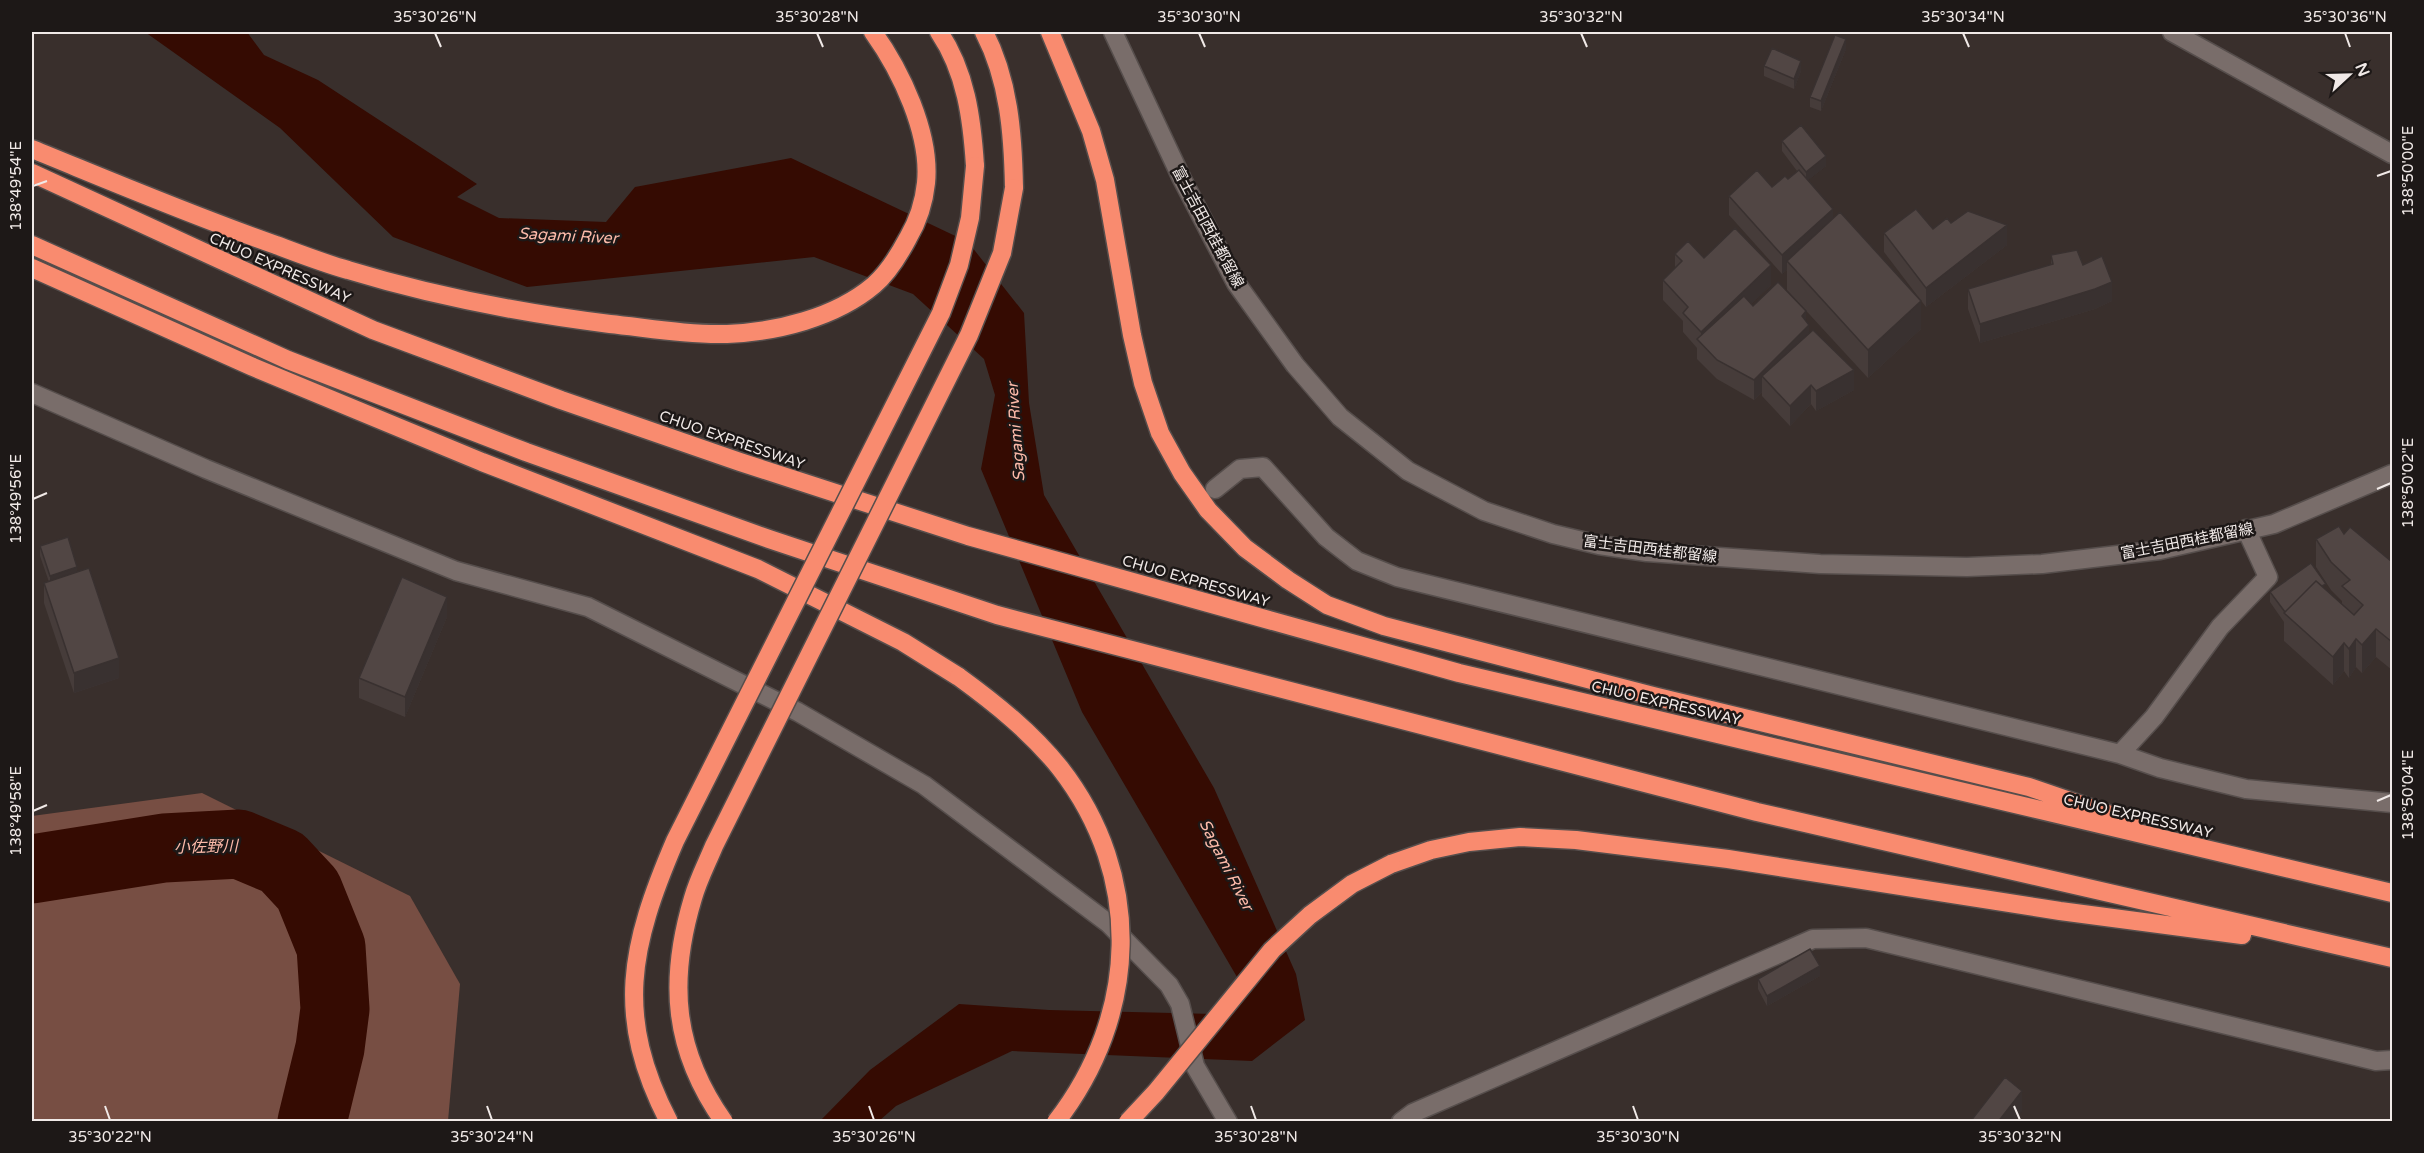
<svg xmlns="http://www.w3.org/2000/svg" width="2424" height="1153" font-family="'Varela Round','Noto Sans JP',sans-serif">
<rect width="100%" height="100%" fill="#392f2c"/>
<!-- green -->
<path fill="#774e43" d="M 202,793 L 410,896 L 460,984 L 448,1121 L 32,1121 L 32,816 Z"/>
<!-- water -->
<path fill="#350b02" d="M 145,32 L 247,32 L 264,55 L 318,80 L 477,184 L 457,197 L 499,218 L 606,222 L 635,187 L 791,158 L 968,242 L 1024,313 L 1029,403 L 1044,495 L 1214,788 L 1296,974 L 1305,1020 L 1252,1061 L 1012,1051 L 896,1106 L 879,1121 L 820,1121 L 870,1070 L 959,1004 L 1049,1010 L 1214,1014 L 1241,996 L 1237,977 L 1082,712 L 981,469 L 995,395 L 984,359 L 913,294 L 814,257 L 527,287 L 393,237 L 280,128 Z"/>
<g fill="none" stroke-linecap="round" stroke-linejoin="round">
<!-- river -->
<path stroke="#350b02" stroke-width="69" d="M 32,869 L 164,848 L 239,844 L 282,862 L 308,890 L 331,947 L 335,1009 L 330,1048 L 312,1122"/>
<!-- street casing -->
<g stroke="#564e4c" stroke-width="21">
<path id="street" d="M 2172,32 L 2392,154
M 32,393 L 206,469 L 456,571 L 588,607 L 798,712 L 924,785 L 1108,923 L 1169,985 L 1180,1004 L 1195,1066 L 1228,1122
M 1215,489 L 1240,469 L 1263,467 L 1326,537 L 1357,561 L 1397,577 L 2120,754
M 2246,529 L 2268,577 L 2220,627 L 2154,717 L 2120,754 L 2160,768 L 2246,789 L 2392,803
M 1401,1122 L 1413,1113 L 1813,939 L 1866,938 L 2376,1061 L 2392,1060"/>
</g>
<!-- secondary casing -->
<g stroke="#564e4c" stroke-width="21">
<path id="secondary" d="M 1113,32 L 1182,179 L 1236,283 L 1295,365 L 1340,417 L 1408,471 L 1484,511 L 1553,534 L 1599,545 L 1647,552 L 1820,564 L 1967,567 L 2042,564 L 2160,550 L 2274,524 L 2392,474"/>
</g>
<!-- highway casing -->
<g stroke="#564e4c" stroke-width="21">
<path id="highway" d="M 939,32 C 966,72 972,119 975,166
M 984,32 C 1009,80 1013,134 1014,188
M 1050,32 L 1091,131 L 1105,180 L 1132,335 L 1143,383 L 1160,433 L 1182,473 L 1208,510 L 1245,548 L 1288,580 L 1327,605 L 1384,626 L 1653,696 L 2029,787 L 2131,822
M 32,149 C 113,182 193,216 276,245 C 300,254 323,263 348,270 C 433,296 522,313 610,324 C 648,328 688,335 727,334 C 776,332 835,318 874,285 C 889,272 899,255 908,238 C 918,221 924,203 926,183 C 931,134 901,71 873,32
M 32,173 L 373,330 L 561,400 L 740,462 L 968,536 L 1459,673 L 2392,893
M 32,245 L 288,360 L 526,452 L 769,539 L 997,615 L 1757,812 L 2392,958
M 32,268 L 253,367 L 482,462 L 758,569 L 903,642 L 959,677
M 1391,864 L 1431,850 L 1469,842 L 1520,837 L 1576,840 L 1728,859 L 2060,911 L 2242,935"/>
</g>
<!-- street -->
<use href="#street" stroke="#796d6a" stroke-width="18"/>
<!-- secondary -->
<use href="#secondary" stroke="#796d6a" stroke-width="18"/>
<!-- highway -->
<use href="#highway" stroke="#f98b6f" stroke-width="18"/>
<!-- highway-bridge casing -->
<g stroke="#564e4c" stroke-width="21" stroke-linecap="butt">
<path id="highway-bridge" d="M 959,677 C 996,704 1031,732 1060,768 C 1144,876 1139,1015 1056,1122
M 669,1122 C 614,1016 630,946 675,841 L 941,313 L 959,265 L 970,218 L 975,166
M 724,1122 C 673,1050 668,981 693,898 C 698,880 707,863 714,846 L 969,335 L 1002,253 L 1014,188
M 1128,1122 L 1156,1092 L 1272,950 L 1310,915 L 1352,884 L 1391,864"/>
</g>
<!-- highway-bridge -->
<use href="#highway-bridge" stroke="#f98b6f" stroke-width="18"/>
</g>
<!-- wall -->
<path fill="#463c3a" d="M 1846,49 L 1821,111 L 1810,107 L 1810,97 Z
M 1764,66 L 1801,71 L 1794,89 L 1764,76 Z
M 1782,141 L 1826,166 L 1808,180 L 1833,219 L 1921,329 L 1868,378 L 1787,290 L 1787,270 L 1782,274 L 1729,215 L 1729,196 L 1772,187 L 1788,179 L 1797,171 L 1782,151 Z
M 1951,223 L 2007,245 L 1926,307 L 1884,252 L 1884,233 L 1933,229 Z
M 1675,254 L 1704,258 L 1771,285 L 1751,304 L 1753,306 L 1806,321 L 1809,334 L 1854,390 L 1816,411 L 1811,404 L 1790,426 L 1762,396 L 1762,392 L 1754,400 L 1717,379 L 1697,359 L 1697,348 L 1683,332 L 1683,321 L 1663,300 L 1663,280 L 1675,268 Z
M 2051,255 L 2083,265 L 2112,301 L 2095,309 L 1980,343 L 1968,309 L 1968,289 L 2051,265 Z
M 2344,534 L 2392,562 L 2392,670 L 2376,657 L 2362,673 L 2356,667 L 2349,678 L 2344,671 L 2333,685 L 2284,641 L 2284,622 L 2270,602 L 2270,592 L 2326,590 L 2342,605 L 2342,601 L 2331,590 L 2316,567 L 2316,539 Z
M 40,546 L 77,572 L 119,678 L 74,693 L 44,603 L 44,583 L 49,582 L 40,556 Z
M 447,617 L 405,717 L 359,698 L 359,678 Z
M 1820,976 L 1767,1006 L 1758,989 L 1758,979 Z"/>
<!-- shaded-wall -->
<path fill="#393130" d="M 1846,39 L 1846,49 L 1821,111 L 1821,101 Z
M 1801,61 L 1801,71 L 1794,89 L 1794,79 Z
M 1826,156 L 1826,166 L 1806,182 L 1806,172 Z
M 1833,209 L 1833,229 L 1787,261 L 1787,270 L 1782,274 L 1782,255 Z
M 2007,225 L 2007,245 L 1926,307 L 1926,288 Z
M 1771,265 L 1771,285 L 1706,348 L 1701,343 L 1701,332 Z
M 2112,282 L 2112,301 L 2095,309 L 1980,343 L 1980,324 Z
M 1921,301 L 1921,329 L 1868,378 L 1868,350 Z
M 1806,311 L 1806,328 L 1809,325 L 1809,344 L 1762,376 L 1762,392 L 1754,400 L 1754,380 Z
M 1854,370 L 1854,390 L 1816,411 L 1816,391 Z
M 1811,385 L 1811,404 L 1790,426 L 1790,406 Z
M 77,567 L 77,577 L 50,586 L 50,576 Z
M 447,597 L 447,617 L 405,717 L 405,697 Z
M 2376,629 L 2376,657 L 2362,673 L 2362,645 Z
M 2356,639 L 2356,667 L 2349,678 L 2349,649 Z
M 2344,643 L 2344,671 L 2333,685 L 2333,657 Z
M 119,658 L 119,678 L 74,693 L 74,673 Z
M 1820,966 L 1820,976 L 1767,1006 L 1767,996 Z
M 2022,1091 L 2022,1111 L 2014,1122 L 1998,1122 Z"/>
<!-- building -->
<path fill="#514644" stroke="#393130" stroke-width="1.5" d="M 1835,35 L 1846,39 L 1821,101 L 1810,97 Z
M 1772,48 L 1801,61 L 1794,79 L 1764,66 Z
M 1801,125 L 1826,156 L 1806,172 L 1782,141 Z
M 1757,170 L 1772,187 L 1785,176 L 1788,179 L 1799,170 L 1833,209 L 1782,255 L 1729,196 Z
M 1916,209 L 1933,229 L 1947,218 L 1951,223 L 1968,211 L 2007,225 L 1926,288 L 1884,233 Z
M 1840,212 L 1921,301 L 1868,350 L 1787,261 Z
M 1735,228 L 1771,265 L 1701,332 L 1683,313 L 1688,307 L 1663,280 L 1682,261 L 1675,254 L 1688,241 L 1704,258 Z
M 2077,250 L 2083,265 L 2102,256 L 2112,282 L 2095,289 L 1980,324 L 1968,289 L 2053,264 L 2051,255 Z
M 1778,282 L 1806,311 L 1802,316 L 1809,325 L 1754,380 L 1717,360 L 1697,339 L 1744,296 L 1753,306 Z
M 1813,330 L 1854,370 L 1816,391 L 1811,385 L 1790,406 L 1762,376 Z
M 2339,526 L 2344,534 L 2350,527 L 2392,562 L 2392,642 L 2376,629 L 2362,645 L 2356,639 L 2349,649 L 2344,643 L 2333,657 L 2284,613 L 2316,581 L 2354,615 L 2363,605 L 2342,586 L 2350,580 L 2331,562 L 2316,539 Z
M 68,537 L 77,567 L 50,576 L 40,546 Z
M 2311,563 L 2326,584 L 2322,586 L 2316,581 L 2285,612 L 2270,592 Z
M 89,568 L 119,658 L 74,673 L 44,583 Z
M 402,577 L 447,597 L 405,697 L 359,678 Z
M 1810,949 L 1820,966 L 1767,996 L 1758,979 Z
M 2005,1077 L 2022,1091 L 1998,1122 L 1970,1122 Z"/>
<!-- ticks -->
<path fill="none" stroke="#f0e9e7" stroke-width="2" d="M 435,33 L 441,47M 817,33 L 823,47M 1199,33 L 1205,47M 1581,33 L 1587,47M 1963,33 L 1969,47M 2345,33 L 2350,47M 2377,176 L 2391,171M 33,186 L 47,181M 2377,489 L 2391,483M 33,499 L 47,493M 2377,801 L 2391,795M 33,811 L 47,805M 105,1106 L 110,1120M 487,1106 L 492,1120M 869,1106 L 874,1120M 1251,1106 L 1256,1120M 1633,1106 L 1638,1120M 2014,1106 L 2020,1120"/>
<g text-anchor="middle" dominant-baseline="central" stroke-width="5" stroke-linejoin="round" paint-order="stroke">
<!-- street labels -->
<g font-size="15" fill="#f0e9e7" stroke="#1d1817">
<text transform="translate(1208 227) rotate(62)">富士吉田西桂都留線</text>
<text transform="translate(280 268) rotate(24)">CHUO EXPRESSWAY</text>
<text transform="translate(732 440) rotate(19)">CHUO EXPRESSWAY</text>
<text transform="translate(2187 541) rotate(-11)">富士吉田西桂都留線</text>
<text transform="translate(1650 549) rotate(7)">富士吉田西桂都留線</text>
<text transform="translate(1196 581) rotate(16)">CHUO EXPRESSWAY</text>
<text transform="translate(1666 703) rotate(13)">CHUO EXPRESSWAY</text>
<text transform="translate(2138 816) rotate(13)">CHUO EXPRESSWAY</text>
</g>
<!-- water labels -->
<g font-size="16" font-style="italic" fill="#fcbaa9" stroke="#1d1817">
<text transform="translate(568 236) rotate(3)">Sagami River</text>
<text transform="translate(1016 432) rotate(-94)">Sagami River</text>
<text transform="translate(206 847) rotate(-1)">小佐野川</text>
<text transform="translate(1226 865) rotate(63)">Sagami River</text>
</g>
</g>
<!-- border -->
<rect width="2424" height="1153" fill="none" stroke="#1d1817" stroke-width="66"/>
<!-- north arrow -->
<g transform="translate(2349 75) rotate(68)" stroke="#1d1817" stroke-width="4.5" paint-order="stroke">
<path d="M0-4.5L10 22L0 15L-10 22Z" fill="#f0e9e7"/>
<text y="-9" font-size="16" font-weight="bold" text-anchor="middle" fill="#f0e9e7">N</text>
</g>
<rect x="33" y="33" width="2358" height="1087" fill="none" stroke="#f0e9e7" stroke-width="2"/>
<g font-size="15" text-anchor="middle" fill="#f0e9e7">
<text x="435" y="22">35°30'26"N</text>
<text x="817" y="22">35°30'28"N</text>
<text x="1199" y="22">35°30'30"N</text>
<text x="1581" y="22">35°30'32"N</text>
<text x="1963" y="22">35°30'34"N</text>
<text x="2345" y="22">35°30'36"N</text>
<text transform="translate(2408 171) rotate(-90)" y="5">138°50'00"E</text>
<text transform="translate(16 186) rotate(-90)" y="5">138°49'54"E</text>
<text transform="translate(2408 483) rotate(-90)" y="5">138°50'02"E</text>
<text transform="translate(16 499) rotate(-90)" y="5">138°49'56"E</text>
<text transform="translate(2408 795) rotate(-90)" y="5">138°50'04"E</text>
<text transform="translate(16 811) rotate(-90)" y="5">138°49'58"E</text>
<text x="110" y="1142">35°30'22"N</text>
<text x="492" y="1142">35°30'24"N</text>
<text x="874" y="1142">35°30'26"N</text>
<text x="1256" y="1142">35°30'28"N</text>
<text x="1638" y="1142">35°30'30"N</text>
<text x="2020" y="1142">35°30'32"N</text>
</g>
</svg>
